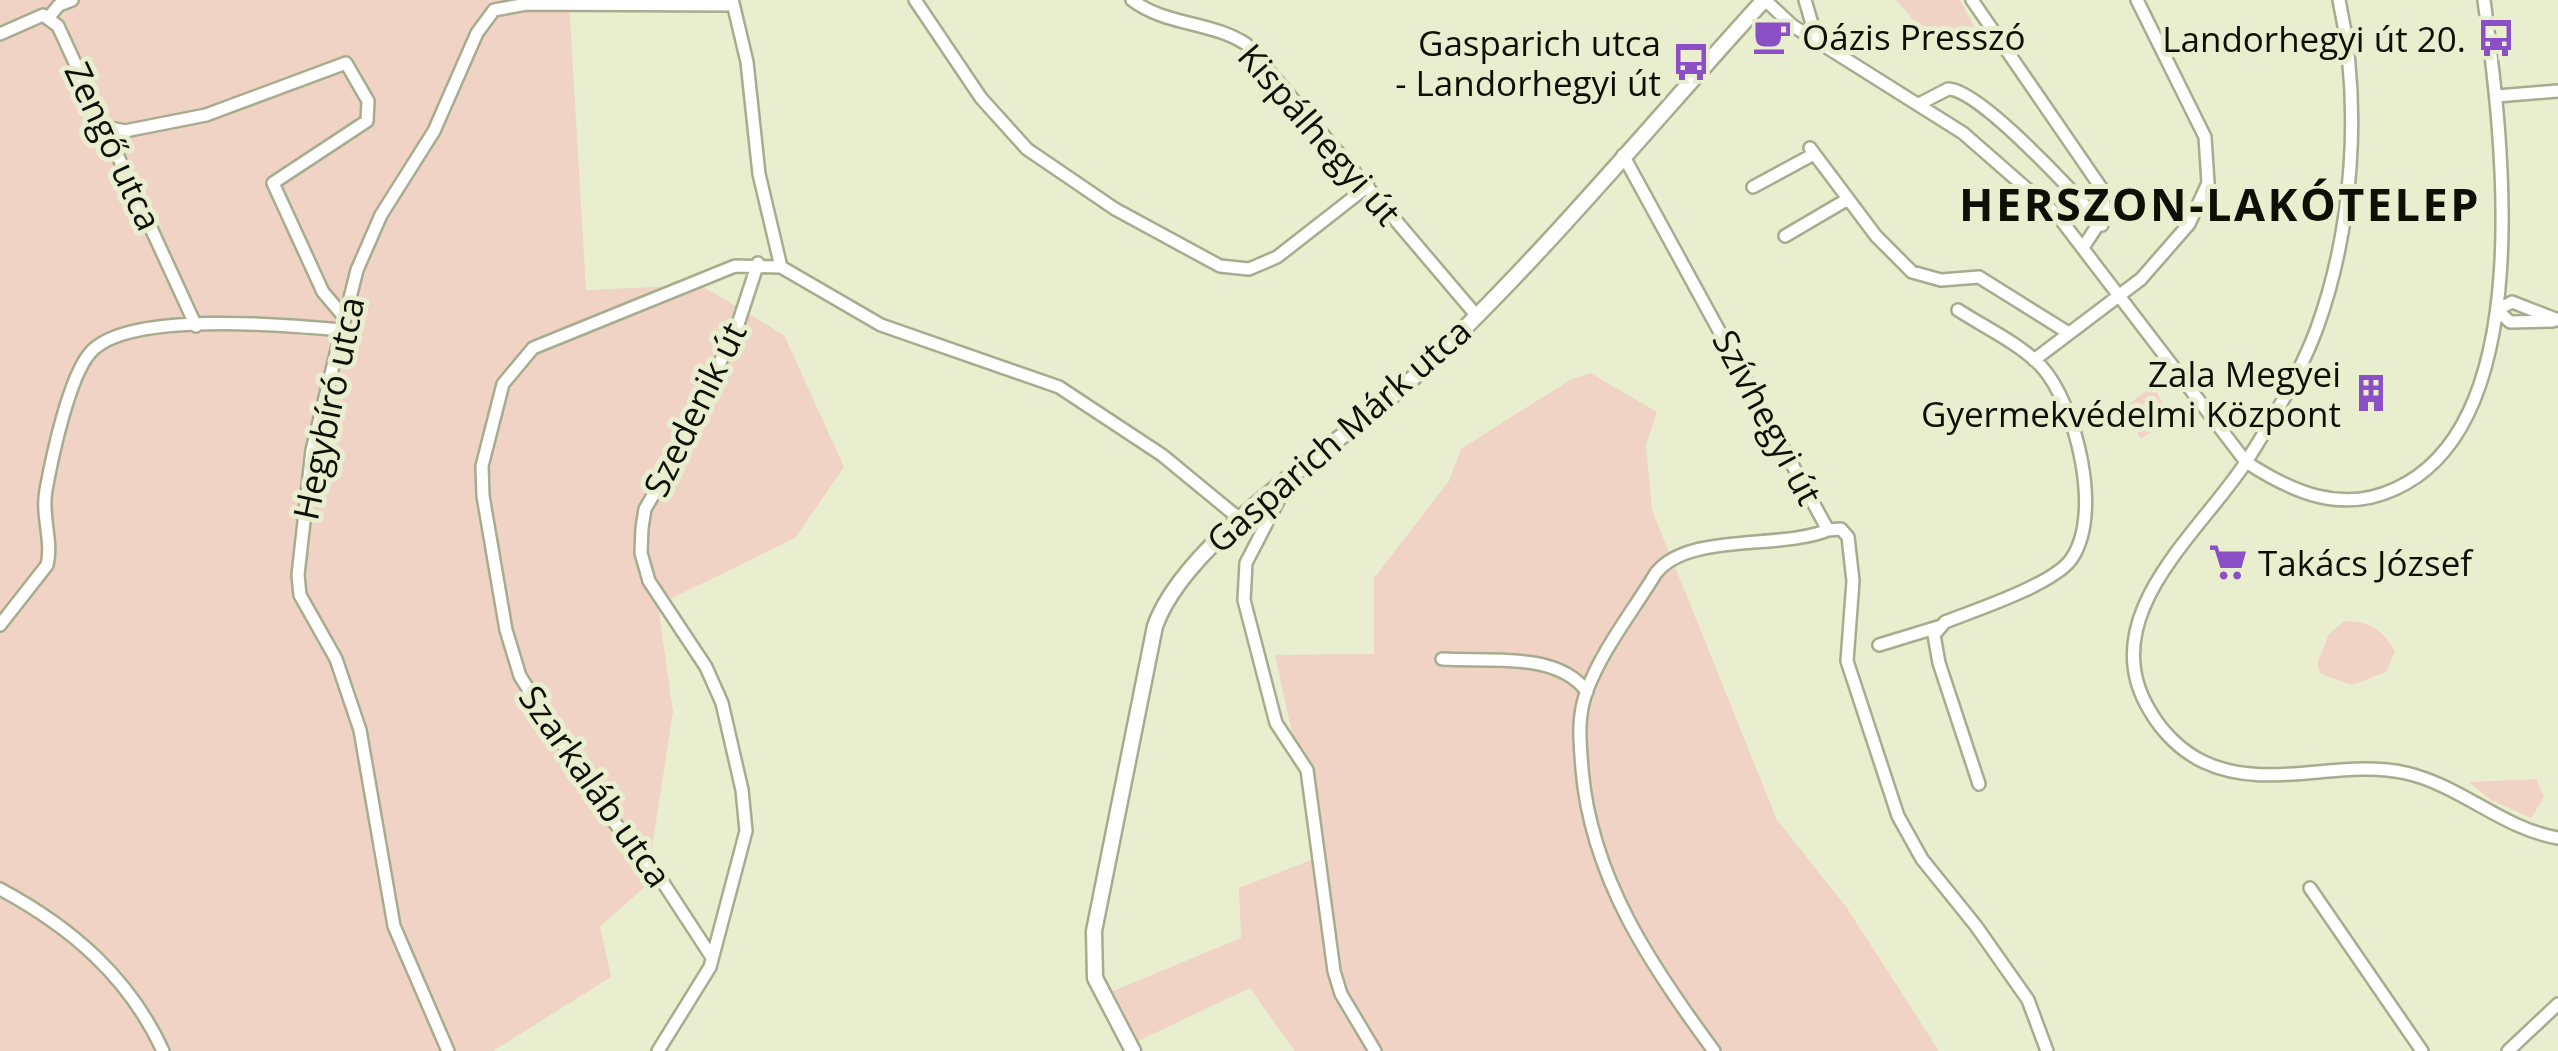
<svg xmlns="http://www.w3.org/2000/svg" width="2558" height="1051" font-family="'Open Sans',sans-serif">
<rect width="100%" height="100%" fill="#e8eece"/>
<!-- green -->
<path fill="#f0d3c5" d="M 0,0 L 716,0 L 569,1 L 586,290 L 700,285 L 784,335 L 844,467 L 795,538 L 658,605 L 673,712 L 646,886 L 600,926 L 611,977 L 493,1051 L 0,1051 Z
M 1896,0 L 1960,0 L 1974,26 L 1944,55 Z
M 1590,373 L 1657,412 L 1646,445 L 1652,510 L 1777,820 L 1847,908 L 1939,1051 L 1295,1051 L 1250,988 L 1138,1041 L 1113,991 L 1241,938 L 1239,888 L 1319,857 L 1275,655 L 1374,654 L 1374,578 L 1449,481 L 1461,449 L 1570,380 Z
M 2153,386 L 2171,419 L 2141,439 L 2123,408 Z
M 2345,621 C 2369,621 2385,631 2395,652 L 2386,672 L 2352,685 L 2321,674 L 2317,664 L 2329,634 Z
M 2536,779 L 2544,797 L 2531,818 L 2491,800 L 2469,782 Z"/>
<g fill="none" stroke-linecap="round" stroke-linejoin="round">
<!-- minor casing -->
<g stroke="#a6ac8d" stroke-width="16">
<path id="minor" d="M 915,0 L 981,98 L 1027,149 L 1115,209 L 1220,266 L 1249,269 L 1277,257 L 1368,186
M 1132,0 C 1166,26 1211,21 1246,44 L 1476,315
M 1765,0 L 1793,26 L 1963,133 L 2058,216 L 2246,462 C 2292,492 2341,514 2395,489 C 2541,423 2501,128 2484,0
M 1805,0 L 1817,41
M 1972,0 L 2102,189 L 2105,214 L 2084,246
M 2339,0 C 2362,104 2353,228 2317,328 C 2300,374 2272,421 2246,462 C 2200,533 2092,617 2150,711 C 2162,732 2182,752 2204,762 C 2267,792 2341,758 2406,773 C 2462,786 2501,828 2558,838
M 733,3 L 747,62 L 759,174 L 781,267 L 881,325 L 1059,387 L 1162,455 L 1241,520
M 49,17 L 59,5 L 72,0
M 0,34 L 43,15 L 58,26 L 196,326
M 2497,96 L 2558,91
M 1921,103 L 1948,89 C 1980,89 2078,197 2102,225
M 106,127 L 125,131 L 206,115 L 346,63 L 368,101 L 367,121 L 273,183 L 323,292 L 345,318
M 1810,148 L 1876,236 L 1912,272 L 1941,280 L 1979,277 L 2067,332
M 1623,155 L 1828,530 L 1841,529 L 1848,537 L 1853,581 L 1847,661 L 1898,816 L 1922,859 L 1976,926 L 2028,1000 L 2047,1051
M 1753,187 L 1814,154
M 1785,236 L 1848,199
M 1958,310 C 1984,327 2019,343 2041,366 C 2076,404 2105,518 2069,562 C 2048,586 1976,610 1945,622 L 1934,635 L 1939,663 L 1979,784
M 2497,310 L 2512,302 L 2558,320
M 2497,310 L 2510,322 L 2553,321
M 2034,360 L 2141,279 L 2189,224 L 2208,183 L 2205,137 L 2137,0
M 1288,482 L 1246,563 L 1244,600 L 1276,723 L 1307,770 L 1334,971 L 1341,994 L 1375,1051
M 0,625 L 47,565 C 53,541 41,516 46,490 C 52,457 69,377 90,353 C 126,310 288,325 342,330
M 1879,645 L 1938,627
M 1442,659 C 1486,662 1558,651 1587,692
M 2310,888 L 2422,1051
M 0,889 C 71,927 129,977 163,1051
M 711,956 L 664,884 L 603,808 L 520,676 L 506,630 L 483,496 L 482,466 L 503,384 L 533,348 L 735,266 L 781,267
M 448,1051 L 394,926 L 360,730 L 336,659 L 300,595 L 298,575 L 312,450 L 357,270 L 381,215 L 434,131 L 477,33 L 494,10 L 527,4 L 731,5
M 658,1051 L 710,967 L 746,831 L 742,790 L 722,703 L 706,667 L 649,581 L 641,553 L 642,528 L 645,509 L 676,456 L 738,324 L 758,263
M 1714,1051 C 1651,966 1591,877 1582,769 C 1580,742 1577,719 1586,693 C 1601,651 1633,611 1656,573 C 1688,532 1780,550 1828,530
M 2508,1051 L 2558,1004"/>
</g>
<!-- tertiary casing -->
<g stroke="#a6ac8d" stroke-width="19">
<path id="tertiary" d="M 1133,1051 L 1095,978 L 1094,931 L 1155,626 C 1187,537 1341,445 1414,377 C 1539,261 1649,126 1764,0"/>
</g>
<!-- minor -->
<use href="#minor" stroke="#fff" stroke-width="11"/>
<!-- tertiary -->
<use href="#tertiary" stroke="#fff" stroke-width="14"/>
</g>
<!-- icons -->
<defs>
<g id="cafe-bare" transform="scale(3)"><path d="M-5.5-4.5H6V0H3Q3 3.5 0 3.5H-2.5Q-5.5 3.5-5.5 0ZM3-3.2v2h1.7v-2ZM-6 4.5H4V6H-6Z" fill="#8c50c6" stroke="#e8eece" stroke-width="2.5" paint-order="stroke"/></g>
<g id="bus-bare" transform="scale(3)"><path d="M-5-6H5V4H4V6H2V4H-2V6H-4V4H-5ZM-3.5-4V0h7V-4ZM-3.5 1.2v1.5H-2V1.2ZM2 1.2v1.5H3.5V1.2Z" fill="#8c50c6" stroke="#e8eece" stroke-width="2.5" paint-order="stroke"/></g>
<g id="building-bare" transform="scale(3)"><path d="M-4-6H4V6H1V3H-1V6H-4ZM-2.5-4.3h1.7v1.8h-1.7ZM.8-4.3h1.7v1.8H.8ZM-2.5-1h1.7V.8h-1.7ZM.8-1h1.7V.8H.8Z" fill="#8c50c6" stroke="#e8eece" stroke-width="2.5" paint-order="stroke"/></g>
<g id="supermarket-bare" transform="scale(3)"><path d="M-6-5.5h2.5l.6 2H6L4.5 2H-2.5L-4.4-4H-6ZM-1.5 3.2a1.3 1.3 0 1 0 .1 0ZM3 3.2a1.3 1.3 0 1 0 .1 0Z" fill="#8c50c6" stroke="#e8eece" stroke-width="2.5" paint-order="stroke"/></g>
</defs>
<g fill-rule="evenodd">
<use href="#cafe-bare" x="1772" y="36"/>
<use href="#bus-bare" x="2496" y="38"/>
<use href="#bus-bare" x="1691" y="62"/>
<use href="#building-bare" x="2371" y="393"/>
<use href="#supermarket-bare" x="2228" y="562"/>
</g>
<g text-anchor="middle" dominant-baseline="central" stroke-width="10" stroke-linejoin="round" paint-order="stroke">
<!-- poi labels -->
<g font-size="35" fill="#0e1006" stroke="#e8eece" text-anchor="end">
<text x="1802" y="36" text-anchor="start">Oázis Presszó</text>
<text x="2466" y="38">Landorhegyi út 20.</text>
<text x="1661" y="42">Gasparich utca<tspan x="1661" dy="40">- Landorhegyi út</tspan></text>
<text x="2341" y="373">Zala Megyei<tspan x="2341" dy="40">Gyermekvédelmi Központ</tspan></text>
<text x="2258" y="562" text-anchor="start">Takács József</text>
</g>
<!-- street labels -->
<g font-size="35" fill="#0e1006" stroke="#e8eece">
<text transform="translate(1320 134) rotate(49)">Kispálhegyi út</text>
<text transform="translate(114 146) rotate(65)">Zengő utca</text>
<text transform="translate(328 408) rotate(-78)">Hegybíró utca</text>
<text transform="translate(694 409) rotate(-64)">Szedenik út</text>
<text transform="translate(1768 417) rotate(62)">Szívhegyi út</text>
<text transform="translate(1338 435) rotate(-41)">Gasparich Márk utca</text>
<text transform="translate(596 786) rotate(55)">Szarkaláb utca</text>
</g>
<!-- district labels -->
<g font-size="45" font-weight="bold" letter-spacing="2.5" fill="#0e1006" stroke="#e8eece">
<text x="2220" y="203">HERSZON-LAKÓTELEP</text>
</g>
</g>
</svg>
